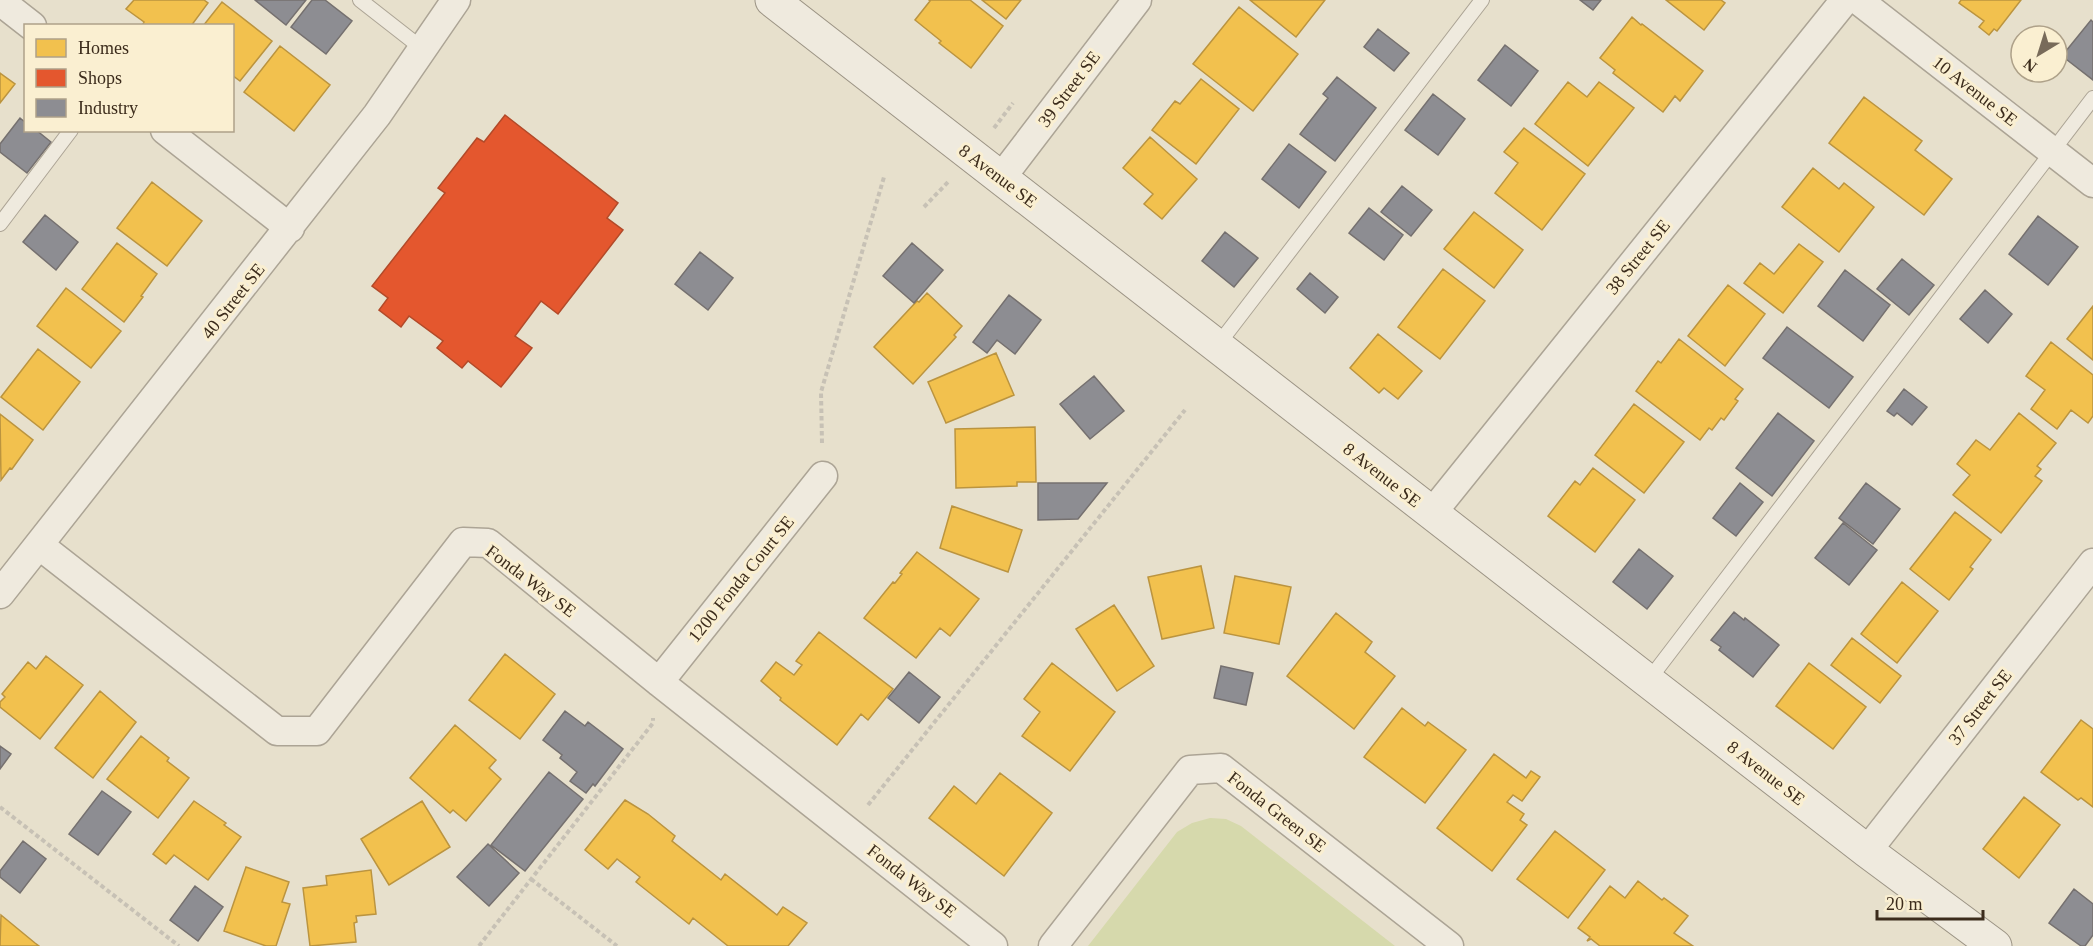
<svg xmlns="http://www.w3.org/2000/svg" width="2093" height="946" font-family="'Times New Roman',serif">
<rect width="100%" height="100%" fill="#e7e0cc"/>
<!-- green -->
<path fill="#d6d9ac" d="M 1210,818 L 1226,819 L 1241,826 L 1395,946 L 1088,946 L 1177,832 L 1192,823 Z"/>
<!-- homes -->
<path fill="#f2c14e" stroke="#bb943f" stroke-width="1.5" d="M 134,0 L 204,0 L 208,3 L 191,26 L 142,26 L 144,22 L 126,9 Z
M 929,0 L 970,0 L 1003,26 L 971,68 L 939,43 L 941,41 L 915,20 L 930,1 Z
M 982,0 L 1021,0 L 1006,19 Z
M 1250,0 L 1325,0 L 1296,37 Z
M 1666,0 L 1721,0 L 1725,3 L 1704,30 Z
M 1961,0 L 2021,0 L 1997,31 L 1994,29 L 1989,35 L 1979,27 L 1984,21 L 1959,3 Z
M 222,2 L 272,41 L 240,81 L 232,75 L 232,26 L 203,26 Z
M 1239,7 L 1298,54 L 1253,111 L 1193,64 Z
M 1632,17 L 1641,25 L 1642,24 L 1703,71 L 1680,101 L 1675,96 L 1663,112 L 1613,73 L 1615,70 L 1600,58 Z
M 280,46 L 330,85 L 294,131 L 244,92 Z
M 0,73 L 15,84 L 0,103 Z
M 1201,79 L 1239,109 L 1196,164 L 1152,130 L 1175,101 L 1180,104 Z
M 1568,82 L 1587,97 L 1599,82 L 1634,108 L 1588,166 L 1535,124 Z
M 1864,97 L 1922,141 L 1915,150 L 1952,179 L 1924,215 L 1829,143 Z
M 1524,128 L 1585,174 L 1542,230 L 1495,193 L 1518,163 L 1504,152 Z
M 1150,137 L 1197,179 L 1162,219 L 1144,204 L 1153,194 L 1123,168 Z
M 1813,168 L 1839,189 L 1844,183 L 1874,207 L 1839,252 L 1782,207 Z
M 152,182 L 202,221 L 167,266 L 117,228 Z
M 1474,212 L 1523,250 L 1494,288 L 1444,249 Z
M 117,243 L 157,274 L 141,296 L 143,297 L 124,322 L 82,289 Z
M 1799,244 L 1823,262 L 1783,313 L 1744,283 L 1760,263 L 1774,274 Z
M 1443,269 L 1485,301 L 1440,359 L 1398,327 Z
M 1728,285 L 1765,314 L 1725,366 L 1688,336 Z
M 66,288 L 121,331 L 91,368 L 37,326 Z
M 927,293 L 962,326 L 954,335 L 956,337 L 913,384 L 874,347 L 917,301 L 919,302 Z
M 2093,306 L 2093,360 L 2067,339 Z
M 1378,334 L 1422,371 L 1398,399 L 1384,388 L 1379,393 L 1350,368 Z
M 1679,339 L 1743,389 L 1735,399 L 1738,401 L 1724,420 L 1721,418 L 1712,430 L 1709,428 L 1700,440 L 1636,391 L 1658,361 L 1661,363 Z
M 2051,342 L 2093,375 L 2093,416 L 2088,423 L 2071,410 L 2057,429 L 2031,409 L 2045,390 L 2026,376 Z
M 38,349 L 80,382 L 43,430 L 1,397 Z
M 996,353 L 1014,395 L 946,423 L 928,382 Z
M 1634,404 L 1684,442 L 1644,493 L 1595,455 Z
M 2019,413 L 2056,443 L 2037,466 L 2041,469 L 2035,476 L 2042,481 L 2001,533 L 1953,495 L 1970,475 L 1957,464 L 1976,440 L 1990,450 Z
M 0,414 L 33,440 L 12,469 L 10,468 L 1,480 Z
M 1035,427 L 1036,482 L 1017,482 L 1017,486 L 956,488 L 955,429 Z
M 1593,468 L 1635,500 L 1595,552 L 1548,516 L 1575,481 L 1580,485 Z
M 952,506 L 1022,530 L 1008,572 L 940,548 Z
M 1955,512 L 1991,540 L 1970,567 L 1973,569 L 1949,600 L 1910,569 Z
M 917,552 L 979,599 L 950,636 L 940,628 L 916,658 L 864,618 L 893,582 L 895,583 L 902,574 L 900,573 Z
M 1201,566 L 1214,628 L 1162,639 L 1148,577 Z
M 1235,576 L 1291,587 L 1279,644 L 1224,633 Z
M 1902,582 L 1938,611 L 1897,663 L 1861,634 Z
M 1114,605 L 1154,666 L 1117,691 L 1076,629 Z
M 1336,613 L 1372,642 L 1365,652 L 1395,676 L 1354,729 L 1287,676 Z
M 819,632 L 893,689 L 868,720 L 861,714 L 837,745 L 780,700 L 781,698 L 761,681 L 776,662 L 794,675 L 802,665 L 796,661 Z
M 1852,638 L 1901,676 L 1880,703 L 1831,665 Z
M 505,654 L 555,694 L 520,739 L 469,700 Z
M 46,656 L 83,685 L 40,739 L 0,707 L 0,702 L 5,697 L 2,694 L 28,662 L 36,669 Z
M 1052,663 L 1115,712 L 1070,771 L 1022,736 L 1040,712 L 1024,699 Z
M 1809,663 L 1866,707 L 1833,749 L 1776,706 Z
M 100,691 L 136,722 L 93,778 L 55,748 Z
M 1402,708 L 1425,726 L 1428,722 L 1466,750 L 1425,803 L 1364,757 Z
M 2081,720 L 2093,729 L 2093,807 L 2081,798 L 2078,800 L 2041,772 Z
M 455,725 L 496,760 L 489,768 L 501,779 L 466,821 L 453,810 L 450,813 L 410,778 Z
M 141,736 L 169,758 L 167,761 L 189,778 L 158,818 L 107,779 Z
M 1494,754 L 1526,778 L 1531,771 L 1540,777 L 1522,801 L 1513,795 L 1507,802 L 1524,814 L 1520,820 L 1527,825 L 1492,871 L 1437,828 Z
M 1000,773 L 1052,813 L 1004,876 L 929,818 L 954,786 L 976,804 Z
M 2024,797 L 2060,825 L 2019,878 L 1983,849 Z
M 625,800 L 648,814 L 675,836 L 672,841 L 721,880 L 725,874 L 777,915 L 783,907 L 807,923 L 788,946 L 728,946 L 693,918 L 689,924 L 636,882 L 640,877 L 617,859 L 608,869 L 585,850 Z
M 194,801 L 226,823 L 224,825 L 241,837 L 208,880 L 174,855 L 166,864 L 153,854 Z
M 422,801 L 450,847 L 389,885 L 361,839 Z
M 1555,831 L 1605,870 L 1568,918 L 1517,879 Z
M 246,867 L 289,882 L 282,902 L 290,904 L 276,946 L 266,946 L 224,931 Z
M 371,870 L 376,914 L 356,916 L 357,922 L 354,923 L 356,942 L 310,946 L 303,888 L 327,885 L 326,876 Z
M 1638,881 L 1662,900 L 1664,898 L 1688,916 L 1674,933 L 1693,946 L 1600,946 L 1591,939 L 1587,941 L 1590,937 L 1578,928 L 1610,886 L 1625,898 Z
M 1,915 L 35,943 L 39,946 L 0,946 Z"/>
<!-- shops -->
<path fill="#e4572e" stroke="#b24a29" stroke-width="1.5" d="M 505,115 L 618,203 L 607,218 L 623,230 L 558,314 L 541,301 L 515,336 L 532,348 L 501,387 L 468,361 L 462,368 L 437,348 L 443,341 L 409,316 L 401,327 L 379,310 L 388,298 L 372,286 L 445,193 L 438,188 L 477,138 L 484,142 Z"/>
<!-- industry -->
<path fill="#8d8d92" stroke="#75706f" stroke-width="1.5" d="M 255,0 L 306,0 L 286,25 Z
M 312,0 L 325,0 L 352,21 L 326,54 L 291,27 Z
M 1580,0 L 1601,0 L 1593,10 Z
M 2091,20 L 2093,22 L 2093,80 L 2062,56 Z
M 1378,29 L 1409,53 L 1394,71 L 1364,47 Z
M 1505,45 L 1538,71 L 1511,106 L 1478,80 Z
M 1337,77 L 1376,108 L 1335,161 L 1300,134 L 1328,98 L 1323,94 Z
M 1433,94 L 1465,119 L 1438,155 L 1405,130 Z
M 20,118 L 26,123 L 26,130 L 36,130 L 51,142 L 27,173 L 0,152 L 0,144 Z
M 1289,144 L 1326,172 L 1299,208 L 1262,179 Z
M 1402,186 L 1432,210 L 1411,236 L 1381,212 Z
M 1369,208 L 1403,235 L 1384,260 L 1349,233 Z
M 45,215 L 78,242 L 56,270 L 23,242 Z
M 2038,216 L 2078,247 L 2048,285 L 2009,254 Z
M 1225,232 L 1258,258 L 1234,287 L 1202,261 Z
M 912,243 L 943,270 L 914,303 L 883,276 Z
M 700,252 L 733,278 L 708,310 L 675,284 Z
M 1902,259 L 1934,285 L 1909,315 L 1877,289 Z
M 1845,270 L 1890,305 L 1863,341 L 1818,306 Z
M 1310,273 L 1338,297 L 1325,313 L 1297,289 Z
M 1985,290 L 2012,314 L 1988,343 L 1960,319 Z
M 1009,295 L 1041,320 L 1015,354 L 997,340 L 987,353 L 973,342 Z
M 1787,327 L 1853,377 L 1829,408 L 1763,358 Z
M 1094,376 L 1124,411 L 1090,439 L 1060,404 Z
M 1904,389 L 1927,407 L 1912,425 L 1897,413 L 1894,416 L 1887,411 Z
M 1778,413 L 1814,441 L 1772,496 L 1736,468 Z
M 1038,483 L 1107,483 L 1078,519 L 1038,520 Z
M 1740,483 L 1763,502 L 1736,536 L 1713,518 Z
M 1866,483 L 1900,509 L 1873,544 L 1839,518 Z
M 1843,523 L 1877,550 L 1849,585 L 1815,558 Z
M 1639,549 L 1673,576 L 1647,609 L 1613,582 Z
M 1734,612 L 1744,620 L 1745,618 L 1779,645 L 1753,677 L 1719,650 L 1721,647 L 1711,640 Z
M 1221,666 L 1253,673 L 1246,705 L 1214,698 Z
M 909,672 L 940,697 L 919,723 L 888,698 Z
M 565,711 L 585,726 L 588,722 L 623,749 L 595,786 L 593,784 L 586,793 L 570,781 L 577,772 L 560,758 L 562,755 L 543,740 Z
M 0,746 L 11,754 L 0,769 Z
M 549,772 L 583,799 L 525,871 L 491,845 Z
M 102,791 L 131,812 L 98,855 L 69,834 Z
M 23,841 L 46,859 L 20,893 L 0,877 L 0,871 Z
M 488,844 L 519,873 L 489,906 L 457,877 Z
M 195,886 L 223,907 L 198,941 L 170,920 Z
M 2074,889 L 2093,904 L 2093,935 L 2085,946 L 2081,946 L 2049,923 Z"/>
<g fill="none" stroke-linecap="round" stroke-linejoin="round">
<!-- lane casing -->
<g stroke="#aca495" stroke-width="16">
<path id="lane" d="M 360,0 L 424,50
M 0,224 L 71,130
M 1217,346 L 1482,0
M 1648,681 L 2093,98"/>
</g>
<!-- street casing -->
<g stroke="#aca495" stroke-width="31">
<path id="street" d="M 1858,0 L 2093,183
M 0,1 L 32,26
M 165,130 L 290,228
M 1001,178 L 1137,0
M 1432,513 L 1845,0
M 39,545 L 277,731 L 317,731 L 463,542 L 488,543 L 659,682 L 993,946
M 0,594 L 377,115 L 456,0
M 659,682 L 823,476
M 1867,851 L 2093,563
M 1053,946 L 1190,770 L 1221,768 L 1449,946"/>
</g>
<!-- secondary casing -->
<g stroke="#9c9485" stroke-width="35">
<path id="secondary" d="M 772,0 L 1648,681 L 1867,851 L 1995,946"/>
</g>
<!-- path -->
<path stroke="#c7c1b5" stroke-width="4" stroke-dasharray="4.5 3" stroke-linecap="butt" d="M 994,128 L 1013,103
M 924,207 L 948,182
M 822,443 L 821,392 L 884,177
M 868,805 L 1185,410
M 0,807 L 179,946
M 531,879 L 617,946
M 479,946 L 653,723 L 653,718"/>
<!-- lane -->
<use href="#lane" stroke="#efeade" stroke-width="14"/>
<!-- street -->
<use href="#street" stroke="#efeade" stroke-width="28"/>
<!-- secondary -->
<use href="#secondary" stroke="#efeade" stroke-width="33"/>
</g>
<g text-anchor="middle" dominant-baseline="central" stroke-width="6" stroke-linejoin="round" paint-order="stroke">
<!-- street labels -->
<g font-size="18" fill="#3c2c1c" stroke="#faefd1">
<text transform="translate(1069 89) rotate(-53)">39 Street SE</text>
<text transform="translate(1975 91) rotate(38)">10 Avenue SE</text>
<text transform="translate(998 176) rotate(37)">8 Avenue SE</text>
<text transform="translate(1638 257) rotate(-51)">38 Street SE</text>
<text transform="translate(233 301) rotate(-52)">40 Street SE</text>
<text transform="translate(1382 475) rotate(38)">8 Avenue SE</text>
<text transform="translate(741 579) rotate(-51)">1200 Fonda Court SE</text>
<text transform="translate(531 581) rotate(37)">Fonda Way SE</text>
<text transform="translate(1980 707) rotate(-52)">37 Street SE</text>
<text transform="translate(1766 773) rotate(38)">8 Avenue SE</text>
<text transform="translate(1277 812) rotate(38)">Fonda Green SE</text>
<text transform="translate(912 881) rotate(38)">Fonda Way SE</text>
</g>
</g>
<!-- legend -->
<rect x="24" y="24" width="210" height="108" fill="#faefd1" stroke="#aea189" stroke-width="1.5"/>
<rect x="36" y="39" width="30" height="18" fill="#f2c14e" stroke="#aea189" stroke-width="1.5"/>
<text x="78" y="54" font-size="18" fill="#3c2c1c">Homes</text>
<rect x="36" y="69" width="30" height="18" fill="#e4572e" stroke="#aea189" stroke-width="1.5"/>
<text x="78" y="84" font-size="18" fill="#3c2c1c">Shops</text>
<rect x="36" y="99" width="30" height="18" fill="#8d8d92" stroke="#aea189" stroke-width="1.5"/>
<text x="78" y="114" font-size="18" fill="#3c2c1c">Industry</text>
<!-- north arrow -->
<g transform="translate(2039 54) rotate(218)"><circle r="28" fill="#faefd1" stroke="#aea189" stroke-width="1.5"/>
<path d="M0-4.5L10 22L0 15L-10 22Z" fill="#786b5a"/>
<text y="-9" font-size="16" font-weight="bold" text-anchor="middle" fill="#3c2c1c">N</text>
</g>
<!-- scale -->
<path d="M1877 910v9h106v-9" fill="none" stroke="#3c2c1c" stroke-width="3"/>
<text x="1886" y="910" font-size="18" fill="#3c2c1c" stroke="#faefd1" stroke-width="4.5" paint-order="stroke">20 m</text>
</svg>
